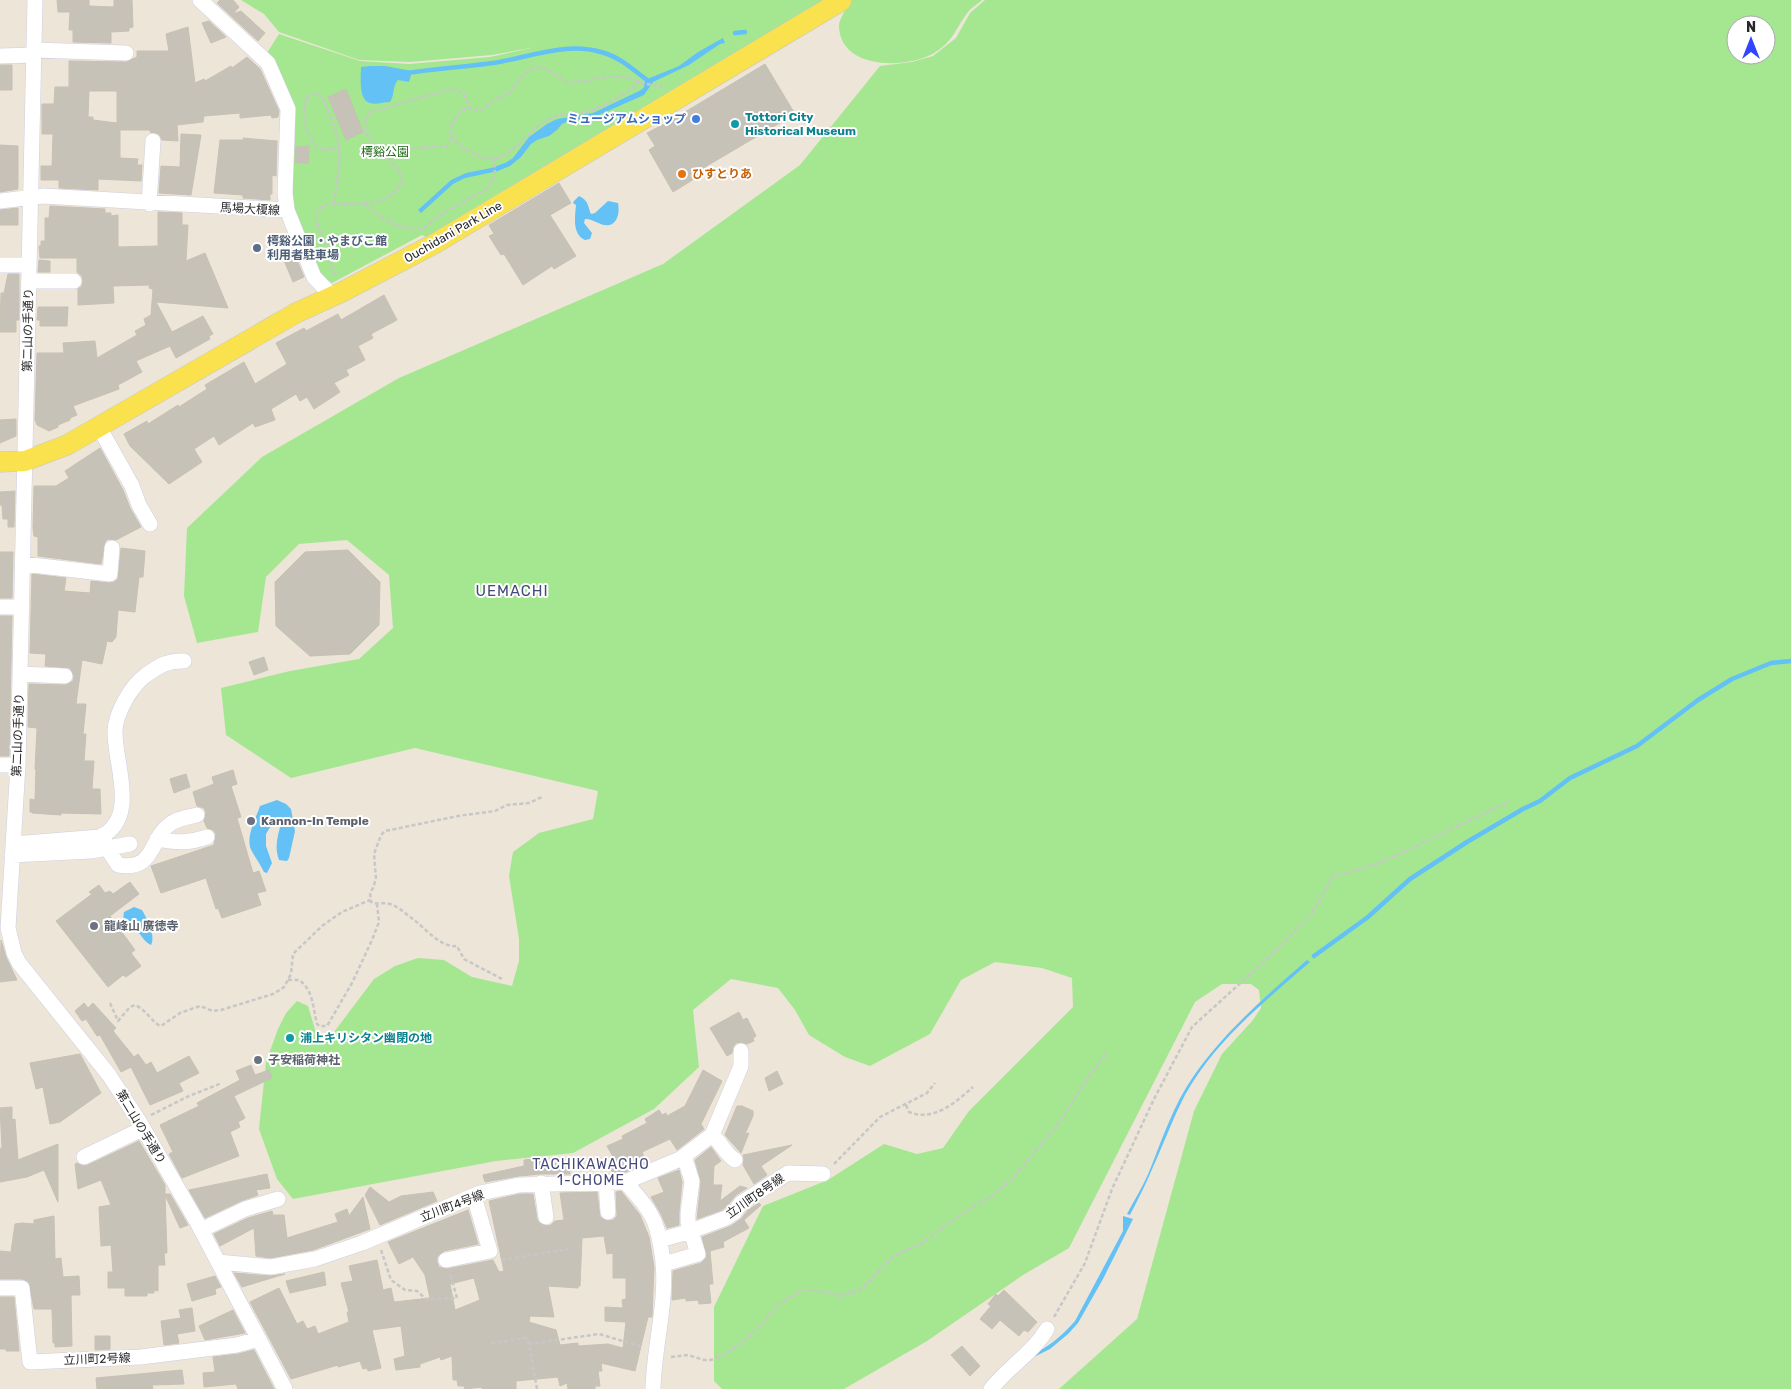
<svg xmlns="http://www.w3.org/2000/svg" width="1791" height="1389" font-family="Rubik,'Noto Sans JP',sans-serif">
<rect width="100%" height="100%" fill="#ece5d8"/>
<!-- green -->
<path fill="#a5e790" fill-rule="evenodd" d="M 241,0 L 826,0 L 428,238 L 422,235 L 332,283 L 320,275 L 292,207 L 293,194 L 292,111 L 265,56 L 279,34 L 360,61 L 409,64 L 490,57 L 536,47 L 492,55 L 410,62 L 359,60 L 279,32 L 264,14 Z
M 828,0 L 982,0 C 978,4 971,8 968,12 C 955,29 954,41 934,53 C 907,69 841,70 839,27 C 839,20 843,15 845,10 L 835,16 Z
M 985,0 L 1791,0 L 1791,1389 L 1059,1389 L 1137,1319 L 1194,1111 L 1222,1054 L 1253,1020 L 1261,1008 L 1259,990 L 1251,984 L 1222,984 L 1195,1002 L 1069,1248 L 1023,1275 L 927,1341 L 844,1389 L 722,1389 L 714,1381 L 714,1307 L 763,1206 L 828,1180 L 884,1144 L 917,1154 L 943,1148 L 969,1111 L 1073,1007 L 1072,978 L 1042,968 L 995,962 L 961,980 L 930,1034 L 870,1066 L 845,1057 L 809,1035 L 795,1010 L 778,988 L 731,979 L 693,1010 L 699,1067 L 654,1109 L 573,1153 L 496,1161 L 293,1199 L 277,1179 L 259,1129 L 266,1062 L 278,1029 L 286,1013 L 297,1001 L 308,1006 L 317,1036 L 331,1036 L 374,979 L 395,966 L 418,958 L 444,960 L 472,977 L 512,986 L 519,961 L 519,939 L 509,876 L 513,852 L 539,833 L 593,819 L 598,791 L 415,748 L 291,778 L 226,735 L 221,688 L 290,671 L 359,659 L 393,628 L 389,575 L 347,540 L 299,544 L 266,577 L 258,632 L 197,643 L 184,596 L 187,528 L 262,457 L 399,378 L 663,264 L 800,165 L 880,66 L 912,62 L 933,56 L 956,38 L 970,13 ZM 1736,25 L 1766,25 L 1766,55 L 1736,55 Z"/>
<!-- water -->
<path fill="#63c1f6" d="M 723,38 L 725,43 L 720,44 L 689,65 L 653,82 L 644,95 L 592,118 L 572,120 L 562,124 L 557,130 L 549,136 L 537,140 L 531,144 L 521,157 L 510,166 L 498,171 L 465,178 L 453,184 L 421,213 L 418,210 L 451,180 L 466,173 L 491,168 L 505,163 L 513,158 L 529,137 L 547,124 L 557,119 L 593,113 L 641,90 L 644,87 L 645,80 L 679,66 L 698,52 Z
M 370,66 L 385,66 L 412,71 L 409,82 L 398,80 C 392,86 395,95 390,102 C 384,102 376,105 370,103 C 358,100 361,76 361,67 Z
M 579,196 C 589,200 588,208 591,214 L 595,213 L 608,201 L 618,203 C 619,209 619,215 616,220 C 607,233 595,218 585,219 L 584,223 L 592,233 L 590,239 L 585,240 C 572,234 575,217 576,205 L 573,203 L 574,201 Z
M 277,800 L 286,804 L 291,809 L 295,831 L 289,858 L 287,861 L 279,860 C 274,846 278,836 281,823 L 277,817 L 275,819 L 266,834 L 266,846 L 272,863 L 267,873 L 264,872 C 260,863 253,855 250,847 C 247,834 256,818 260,806 Z
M 134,907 L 142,910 C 147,919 156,935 151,945 C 137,937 145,929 123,930 L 122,928 L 124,912 Z
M 1307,960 L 1310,962 C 1264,1002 1215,1041 1185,1095 C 1173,1118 1164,1143 1153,1167 C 1146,1184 1138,1199 1130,1215 L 1127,1214 C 1135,1199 1145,1183 1151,1167 C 1163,1137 1174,1104 1193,1077 C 1224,1032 1266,996 1307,960 Z
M 1123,1216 L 1133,1219 L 1103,1279 L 1078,1323 L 1068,1334 L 1050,1349 L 1030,1359 L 1028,1356 C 1047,1349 1062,1336 1075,1321 L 1123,1231 Z"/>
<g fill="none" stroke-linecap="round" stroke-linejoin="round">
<!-- stream -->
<path stroke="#63c1f6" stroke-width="4.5" d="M 735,33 L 745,32
M 408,73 C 438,68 469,67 499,62 C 533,56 567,42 601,52 C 621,57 634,71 650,82
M 1314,956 L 1368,917 L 1410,879 L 1467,842 L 1523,809 L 1540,801 L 1570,778 L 1637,746 L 1698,700 L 1732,679 L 1771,663 L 1791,661"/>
</g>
<!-- building -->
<path fill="#c7c2b8" stroke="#c7c1b2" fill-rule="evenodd" d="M 57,0 L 89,0 L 89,6 L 114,7 L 114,0 L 132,0 L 133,27 L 129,28 L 129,31 L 111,32 L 111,43 L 73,42 L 73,30 L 69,30 L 70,12 L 58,12 Z
M 220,0 L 233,0 L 239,7 L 233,14 L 241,11 L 265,33 L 258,41 L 217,3 Z
M 209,21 L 226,37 L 211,43 L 202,23 Z
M 188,27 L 195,83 L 204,79 L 205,81 L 231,66 L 232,68 L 247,57 L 260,69 L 279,111 L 278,117 L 272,118 L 271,115 L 240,118 L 240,113 L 204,116 L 203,122 L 177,125 L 178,141 L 162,140 L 159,134 L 150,132 L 150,130 L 120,130 L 120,158 L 138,159 L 137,165 L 142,165 L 141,181 L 98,179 L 98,190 L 59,188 L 59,180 L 41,180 L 41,166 L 52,166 L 53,134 L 42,134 L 42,104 L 54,104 L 55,87 L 69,87 L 69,61 L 126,62 L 137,57 L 137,51 L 169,51 L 166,34 ZM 89,91 L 117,91 L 117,123 L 93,120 L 93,117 L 88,117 Z
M 765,64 L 795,114 L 705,167 L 707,171 L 673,192 L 649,150 L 655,146 L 647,133 L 670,121 Z
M 0,65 L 12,65 L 12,90 L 0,90 Z
M 346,89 L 363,132 L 346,140 L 328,97 Z
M 181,134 L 201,135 L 191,195 L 159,193 L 161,166 L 180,167 Z
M 243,138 L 277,141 L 276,176 L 272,175 L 272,194 L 270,194 L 270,200 L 243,198 L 243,195 L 214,193 L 220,140 L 244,140 Z
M 0,145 L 18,146 L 18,189 L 0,192 Z
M 309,146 L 308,163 L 295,163 L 296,147 Z
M 559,183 L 571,203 L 550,215 L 576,256 L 554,269 L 552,266 L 523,285 L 504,254 L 501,255 L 489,236 L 494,234 L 489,225 Z
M 50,206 L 105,209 L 105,213 L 111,213 L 111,216 L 118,215 L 118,247 L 158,246 L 158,212 L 182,213 L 182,225 L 188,225 L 186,261 L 205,253 L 228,308 L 156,302 L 172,332 L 203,316 L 213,334 L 209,336 L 210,339 L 176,358 L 170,346 L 136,361 L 142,372 L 118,385 L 119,389 L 73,406 L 77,415 L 70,418 L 70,420 L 58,425 L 58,427 L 49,431 L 37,425 L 35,420 L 37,353 L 64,353 L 63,343 L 95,341 L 97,358 L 137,335 L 135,331 L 146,325 L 144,319 L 151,315 L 153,289 L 149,288 L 150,285 L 113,286 L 114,303 L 78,305 L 78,289 L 82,286 L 83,281 L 82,276 L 77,272 L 77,258 L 40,258 L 39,246 L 41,246 L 41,241 L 45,241 L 45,218 L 49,218 Z
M 18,208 L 18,225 L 0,225 L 0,210 Z
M 294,253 L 304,277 L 293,282 L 283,258 Z
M 39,260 L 50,261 L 50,272 L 38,272 Z
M 8,274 L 19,274 L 19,320 L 16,320 L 16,332 L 0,332 L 1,293 L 4,293 Z
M 384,295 L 397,320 L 371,334 L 373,338 L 358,346 L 365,360 L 346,370 L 349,375 L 334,383 L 340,392 L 314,409 L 307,397 L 300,401 L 296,394 L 271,409 L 275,420 L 255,427 L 253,423 L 219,445 L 214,436 L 194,449 L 202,462 L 169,484 L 130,446 L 124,434 L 147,421 L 148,424 L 178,405 L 179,407 L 207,389 L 205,385 L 244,362 L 255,384 L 287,364 L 276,343 L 304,328 L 306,331 L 338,314 L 341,320 Z
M 38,307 L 68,307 L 67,326 L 40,326 L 40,320 L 37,320 Z
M 16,419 L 16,436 L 0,443 L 0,420 Z
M 100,448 L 123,490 L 130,508 L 141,527 L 116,540 L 108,539 L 105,542 L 101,564 L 38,556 L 38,537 L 34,536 L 33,528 L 34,486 L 56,486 L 69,478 L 65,471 Z
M 15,491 L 14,527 L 8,527 L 8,519 L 3,519 L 2,505 L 0,505 L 0,492 Z
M 121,548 L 145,551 L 143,577 L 139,577 L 135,612 L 118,610 L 116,637 L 112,642 L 107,641 L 102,664 L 82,660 L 76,704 L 86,704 L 83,734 L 86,734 L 84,761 L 94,761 L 92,789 L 100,789 L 101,814 L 61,813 L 61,815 L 32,813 L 32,812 L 30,812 L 30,799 L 35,800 L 36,769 L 35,769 L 37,728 L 28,727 L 29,684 L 65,685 L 73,681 L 74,676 L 70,668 L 45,666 L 46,654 L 30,653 L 32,574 L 66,578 L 64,591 L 90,593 L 91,581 L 109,583 L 114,582 L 118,579 Z
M 348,550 L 380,582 L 379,625 L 350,654 L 310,656 L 276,626 L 275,582 L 305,552 Z
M 0,552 L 13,552 L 12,598 L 0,598 Z
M 0,616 L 12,616 L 9,756 L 0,756 Z
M 264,657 L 268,670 L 254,675 L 249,662 Z
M 233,770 L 237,784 L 231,786 L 241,817 L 237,818 L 253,873 L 259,871 L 266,891 L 257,893 L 261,905 L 222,918 L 218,908 L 216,909 L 206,878 L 161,893 L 151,866 L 214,845 L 216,834 L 213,830 L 207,828 L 204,821 L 206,813 L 204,808 L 197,806 L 193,792 L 214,784 L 212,777 Z
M 186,774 L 190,787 L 174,793 L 170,779 Z
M 130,882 L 139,894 L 110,916 L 135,950 L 131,953 L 141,966 L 126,977 L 123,975 L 108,987 L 56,921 L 92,894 L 89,892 L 99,885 L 105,893 L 110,891 L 113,894 Z
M 1,940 L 6,957 L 17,980 L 0,982 Z
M 84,1003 L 88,1008 L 93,1003 L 116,1028 L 113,1031 L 134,1057 L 138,1054 L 146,1065 L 151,1062 L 157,1073 L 189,1056 L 199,1073 L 179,1083 L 183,1091 L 150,1105 L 131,1067 L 121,1072 L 100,1035 L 97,1036 L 86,1019 L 82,1021 L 75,1011 Z
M 739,1012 L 743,1020 L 747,1018 L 756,1036 L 753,1038 L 754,1041 L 747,1044 L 741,1042 L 736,1043 L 733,1047 L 732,1053 L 727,1056 L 710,1028 Z
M 80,1054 L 101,1093 L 60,1122 L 50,1124 L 43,1087 L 36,1089 L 30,1063 Z
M 251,1065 L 255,1075 L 269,1070 L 272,1078 L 234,1096 L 245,1118 L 238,1122 L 240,1127 L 230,1132 L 239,1156 L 182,1178 L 169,1154 L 173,1152 L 160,1125 L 199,1106 L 197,1103 L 240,1080 L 236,1071 Z
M 703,1070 L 722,1081 L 701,1124 L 704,1129 L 677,1150 L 670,1139 L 642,1152 L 647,1163 L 623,1173 L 613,1173 L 609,1166 L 616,1162 L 607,1146 L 623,1139 L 622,1136 L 647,1123 L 645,1119 L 659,1110 L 662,1115 L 666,1113 L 667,1116 L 685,1106 Z
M 777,1071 L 783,1084 L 769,1091 L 765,1078 Z
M 737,1106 L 742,1106 L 753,1111 L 753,1116 L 745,1134 L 749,1133 L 741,1153 L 725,1135 Z
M 12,1107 L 12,1120 L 15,1119 L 18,1160 L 58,1144 L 58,1202 L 44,1170 L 27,1177 L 0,1182 L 0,1149 L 2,1148 L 0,1108 Z
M 139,1141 L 165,1185 L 165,1194 L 170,1194 L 188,1225 L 180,1228 L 165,1195 L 167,1253 L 164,1253 L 165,1265 L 158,1265 L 158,1291 L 154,1290 L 154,1293 L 147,1293 L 147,1296 L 125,1296 L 125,1288 L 108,1288 L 108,1272 L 113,1272 L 111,1245 L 101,1246 L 99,1207 L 111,1205 L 101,1180 L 78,1189 L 75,1164 L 77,1163 L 83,1166 L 88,1165 Z
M 792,1145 L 761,1166 L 767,1175 L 754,1184 L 743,1165 L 744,1160 L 743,1155 Z
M 711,1147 L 721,1161 L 714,1166 L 713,1185 L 722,1185 L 720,1201 L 740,1186 L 747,1188 L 736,1195 L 727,1206 L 722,1210 L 697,1219 L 701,1182 L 695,1160 Z
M 542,1158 L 542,1165 L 569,1162 L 570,1174 L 540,1174 L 519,1176 L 485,1182 L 483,1175 L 524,1166 L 524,1160 Z
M 679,1170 L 682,1182 L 679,1212 L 679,1225 L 667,1228 L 661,1214 L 651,1197 L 664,1192 L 658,1178 Z
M 267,1174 L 270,1188 L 256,1190 L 258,1195 L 241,1201 L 205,1218 L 189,1190 Z
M 370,1187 L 389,1202 L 401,1196 L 433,1192 L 437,1201 L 380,1225 L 365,1195 Z
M 621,1191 L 640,1215 L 649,1237 L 654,1267 L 652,1317 L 648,1317 L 635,1371 L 601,1363 L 602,1371 L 598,1371 L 600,1386 L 595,1386 L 595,1389 L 568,1389 L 567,1383 L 560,1386 L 558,1377 L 516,1381 L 516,1389 L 482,1389 L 482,1387 L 464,1389 L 465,1386 L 458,1386 L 457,1380 L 453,1380 L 452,1356 L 441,1360 L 440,1357 L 420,1364 L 420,1367 L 396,1370 L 394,1359 L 405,1356 L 401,1326 L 372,1330 L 381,1368 L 368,1371 L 367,1368 L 363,1369 L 360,1361 L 338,1367 L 338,1365 L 291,1379 L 250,1302 L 279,1288 L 297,1324 L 303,1321 L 307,1329 L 315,1326 L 318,1334 L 349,1322 L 347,1312 L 349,1312 L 341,1283 L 353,1281 L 349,1266 L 377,1260 L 383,1290 L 391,1288 L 394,1302 L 430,1298 L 425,1275 L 413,1257 L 399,1264 L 388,1242 L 468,1210 L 478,1244 L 444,1251 L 437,1257 L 437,1262 L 439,1267 L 447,1269 L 493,1260 L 499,1272 L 504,1271 L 489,1201 L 520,1194 L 533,1194 L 537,1219 L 539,1223 L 547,1226 L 551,1225 L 555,1221 L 564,1220 L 560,1193 L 597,1192 L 600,1217 L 608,1221 L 613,1220 L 617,1216 L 616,1192 ZM 604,1236 L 607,1254 L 613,1253 L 613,1278 L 626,1278 L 626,1299 L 622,1300 L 623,1308 L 605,1307 L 605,1321 L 626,1322 L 623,1348 L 608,1344 L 578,1346 L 578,1343 L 560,1345 L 556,1330 L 529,1322 L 530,1316 L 554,1317 L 548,1286 L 578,1288 L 578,1286 L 580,1286 L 582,1238 ZM 474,1278 L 480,1300 L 455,1310 L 450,1284 Z
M 363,1197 L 370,1229 L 313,1250 L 271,1258 L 256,1256 L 254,1228 L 220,1246 L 214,1234 L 248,1218 L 272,1211 L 273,1215 L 284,1215 L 287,1238 L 338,1222 L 335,1214 L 347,1209 L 349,1216 Z
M 759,1203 L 761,1205 L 744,1220 L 749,1228 L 723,1242 L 724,1247 L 710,1251 L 713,1284 L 709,1284 L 711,1303 L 699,1304 L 698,1300 L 686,1301 L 686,1298 L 672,1300 L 673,1271 L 701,1263 L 707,1257 L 702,1237 L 731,1226 L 741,1219 L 748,1210 Z
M 54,1216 L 55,1259 L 61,1258 L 63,1277 L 79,1276 L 80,1295 L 71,1295 L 72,1346 L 55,1347 L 55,1343 L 53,1343 L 52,1309 L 34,1309 L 29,1282 L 22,1279 L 0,1279 L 0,1251 L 11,1252 L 15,1224 L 22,1223 L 34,1224 L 34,1220 Z
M 324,1272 L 326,1285 L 290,1293 L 286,1281 Z
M 234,1273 L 270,1276 L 285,1274 L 242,1287 Z
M 215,1276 L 221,1287 L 215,1289 L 216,1294 L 192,1301 L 187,1284 Z
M 1004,1290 L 1037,1322 L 1028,1332 L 1024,1330 L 1019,1336 L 1000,1320 L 992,1329 L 980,1319 L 991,1306 L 988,1304 L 996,1294 L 998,1296 Z
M 0,1297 L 14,1297 L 19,1351 L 6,1351 L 6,1349 L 0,1349 Z
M 192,1308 L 195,1331 L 177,1334 L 179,1343 L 164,1345 L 161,1321 L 181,1318 L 179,1310 Z
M 233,1310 L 245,1333 L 205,1340 L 199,1326 Z
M 95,1336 L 110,1336 L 110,1349 L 95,1350 Z
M 962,1346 L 980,1366 L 970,1376 L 951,1355 Z
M 254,1350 L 274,1389 L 238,1389 L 236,1384 L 204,1387 L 203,1373 L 215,1372 L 213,1357 L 238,1354 Z
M 182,1370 L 184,1384 L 152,1385 L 153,1389 L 97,1389 L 96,1378 Z"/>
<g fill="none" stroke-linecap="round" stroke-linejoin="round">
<!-- minor casing -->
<g stroke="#cdcfe2" stroke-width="16">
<path id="minor" d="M 35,0 L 18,765 L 8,928 L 14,953 L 19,963 L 109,1075 L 139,1121 L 197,1222 L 285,1389
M 34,50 L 126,53
M 0,56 L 34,55
M 0,201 L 43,196 L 287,210 L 285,193 L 288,109 L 268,63 L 200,0
M 149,204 L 153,141
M 287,210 L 314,277 L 333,297
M 0,265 L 29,265
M 29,281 L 74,281
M 99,427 L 132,486 L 139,505 L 150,524
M 23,564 L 110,574 L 112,548
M 0,607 L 22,607
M 20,674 L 65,676
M 0,765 L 18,765
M 103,835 L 107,848 L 118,865 C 156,871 149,839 170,824 C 178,818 188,817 197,815
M 157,839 C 177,843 188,843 207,837
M 13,844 L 100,837 C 140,818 114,763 115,731 C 116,712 131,686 146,675 C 159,666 168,660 184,661
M 12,855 L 91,851 L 130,844
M 712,1135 C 721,1142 725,1154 735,1160
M 84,1157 L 142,1129
M 625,1182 L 680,1159 L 712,1135 L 741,1066 L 741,1051
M 541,1183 L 546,1217
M 606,1183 L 608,1212
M 201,1230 L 245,1209 L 278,1199
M 660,1240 L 691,1231 L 726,1218 L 734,1213 L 741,1203 L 788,1173 L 823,1174
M 446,1260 L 490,1251 L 474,1196
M 218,1262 L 271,1267 L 315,1259 L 362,1243 L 480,1193 L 519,1185 L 625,1182 C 634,1192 645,1203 651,1215 C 657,1225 659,1236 661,1248 C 670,1296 654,1341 653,1389
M 664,1264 L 698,1254 L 688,1222 L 688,1213 L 692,1181 L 684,1156
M 0,1288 L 22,1288 L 30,1362 L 141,1357 L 237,1345 L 259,1339
M 991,1389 C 1008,1367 1033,1353 1047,1329"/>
</g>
<!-- major casing -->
<g stroke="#c7c7c7" stroke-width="21">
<path id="major" d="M 0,462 L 25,461 L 67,445 L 296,313 L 342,292 L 434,244 L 841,1"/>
</g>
<!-- path -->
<path stroke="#c7c7c7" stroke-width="2.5" stroke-dasharray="4 2.5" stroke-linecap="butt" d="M 639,81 C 630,93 601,108 586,112 C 573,115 561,112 549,119 C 530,129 512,157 493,159 C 483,160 458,147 453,138 C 446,126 458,112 468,108 L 481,111 C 486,108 488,104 493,101 C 498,97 505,96 510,92 C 518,84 525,68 538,67 C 548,67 559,80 569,83 C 596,81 616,69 642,83 L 663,87
M 380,151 L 447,146 L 452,137
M 334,203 C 336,185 341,166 339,148 C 338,131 329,114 323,99 L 318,94 L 309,95 C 298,112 307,134 317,148 L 326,150 L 339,147
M 366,204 C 375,218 409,234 425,227 C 429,225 433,220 437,217 C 453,208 469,199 485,190 C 494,181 497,171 493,159
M 336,276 L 316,221 L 317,212 L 323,205 C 349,200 388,213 402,181 C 396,152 361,150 366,118 L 371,112 L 447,90 C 460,89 468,93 468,108
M 502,979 L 464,959 L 457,946 C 441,948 426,929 414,920 C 406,914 399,907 390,904 C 383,902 377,905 371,902 L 370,893 L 373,888 L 376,879 L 374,854 L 381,835 L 385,831 L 458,816 L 495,811 L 507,805 L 529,803 L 542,797
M 288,980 L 299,980 C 313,989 313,1008 317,1024 L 320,1026 L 327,1026 L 352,983 L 372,940 L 379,922 L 377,904
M 110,1003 L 118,1021 L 130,1007 L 135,1005 C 147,1010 153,1024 161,1026 L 180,1013 L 200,1006 L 213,1011 L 221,1010 L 273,994 L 280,990 L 284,987 L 291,974 L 293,954 L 297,950 L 322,926 L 342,912 L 370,900
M 906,1105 L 909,1112 C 934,1122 956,1102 973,1087
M 151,1115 L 189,1096 L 222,1083
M 834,1164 L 880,1117 L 927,1093 L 935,1083
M 381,1250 L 391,1280 L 405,1290 L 417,1291 L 426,1299 L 457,1298 L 450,1273
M 502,1260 L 568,1249
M 1054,1317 L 1085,1263 L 1112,1189 L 1154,1099 L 1192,1027 L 1268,958 L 1313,912 L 1333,876 L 1348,873 L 1382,862 L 1510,801
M 491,1343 L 527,1338 L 529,1344
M 671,1357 L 688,1355 L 704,1360 L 711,1360 L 721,1356 L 732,1350 L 755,1332 L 780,1303 L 801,1291 L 811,1290 L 825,1292 L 841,1296 L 861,1289 L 894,1256 L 920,1244 L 964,1212 L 992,1196 L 1013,1178 L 1059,1123 L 1078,1093 L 1107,1051
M 537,1389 L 529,1344 L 599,1334 L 643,1347"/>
<!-- minor -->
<use href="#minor" stroke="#fff" stroke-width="15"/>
<!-- major -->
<use href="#major" stroke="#fae24f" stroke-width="20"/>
</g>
<!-- markers -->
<circle fill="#3f7fe0" stroke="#fff" stroke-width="2" cx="696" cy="119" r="5"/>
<g fill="#0f9aa8" stroke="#fff" stroke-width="2">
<circle cx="735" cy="124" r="5"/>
<circle cx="290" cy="1038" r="5"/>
</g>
<circle fill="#e8710a" stroke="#fff" stroke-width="2" cx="682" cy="174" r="5"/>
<circle fill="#5c6f8a" stroke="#fff" stroke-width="2" cx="257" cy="248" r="5"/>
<g fill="#6b7280" stroke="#fff" stroke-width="2">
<circle cx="251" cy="821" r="5"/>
<circle cx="94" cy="926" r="5"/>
<circle cx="258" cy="1060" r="5"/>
</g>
<g text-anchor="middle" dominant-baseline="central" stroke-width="4" stroke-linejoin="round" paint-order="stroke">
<!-- culture labels -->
<g font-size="12" font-weight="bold" fill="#0d838f" stroke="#fff" text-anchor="start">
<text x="745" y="117">Tottori City<tspan x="745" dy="14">Historical Museum</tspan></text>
<text x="300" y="1038">浦上キリシタン幽閉の地</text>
</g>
<!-- shop labels -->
<g font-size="12" font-weight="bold" fill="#366cbe" stroke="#fff" text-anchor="end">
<text x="686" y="119">ミュージアムショップ</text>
</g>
<!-- park labels -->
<g font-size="12" fill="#1e6814" stroke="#fff">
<text x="385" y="152">樗谿公園</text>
</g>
<!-- food labels -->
<g font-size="12" font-weight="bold" fill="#c56008" stroke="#fff" text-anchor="start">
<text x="692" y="174">ひすとりあ</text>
</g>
<!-- street labels -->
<g font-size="12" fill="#282828" stroke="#fff">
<text transform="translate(250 209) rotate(3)">馬場大榎線</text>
<text transform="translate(453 232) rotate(-30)">Ouchidani Park Line</text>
<text transform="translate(28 330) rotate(-89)">第二山の手通り</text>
<text transform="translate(18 735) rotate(-88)">第二山の手通り</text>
<text transform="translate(141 1127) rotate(59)">第二山の手通り</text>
<text transform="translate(755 1196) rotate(-35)">立川町8号線</text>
<text transform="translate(452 1206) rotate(-21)">立川町4号線</text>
<text transform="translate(97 1359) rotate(-2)">立川町2号線</text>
</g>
<!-- service labels -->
<g font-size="12" font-weight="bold" fill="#4e5e75" stroke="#fff" text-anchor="start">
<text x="267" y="241">樗谿公園・やまびこ館<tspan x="267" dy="14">利用者駐車場</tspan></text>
</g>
<!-- worship labels -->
<g font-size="12" font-weight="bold" fill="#5b616d" stroke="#fff" text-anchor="start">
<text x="261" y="821">Kannon-In Temple</text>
<text x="104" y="926">龍峰山 廣徳寺</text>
<text x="268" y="1060">子安稲荷神社</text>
</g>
<!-- neighbourhood labels -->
<g font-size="14" letter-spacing="1" fill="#464a7b" stroke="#fff">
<text x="591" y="1164">TACHIKAWACHO<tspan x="591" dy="16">1-CHOME</tspan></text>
</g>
<!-- quarter labels -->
<g font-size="15" letter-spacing="1" fill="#464a7b" stroke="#fff">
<text x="512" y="591">UEMACHI</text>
</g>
</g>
<!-- north arrow -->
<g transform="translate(1751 40)"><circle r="24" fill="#ffffff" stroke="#a9a9a9"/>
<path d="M0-4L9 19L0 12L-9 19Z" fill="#3244ff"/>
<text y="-8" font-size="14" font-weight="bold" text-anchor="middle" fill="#282828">N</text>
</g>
</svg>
